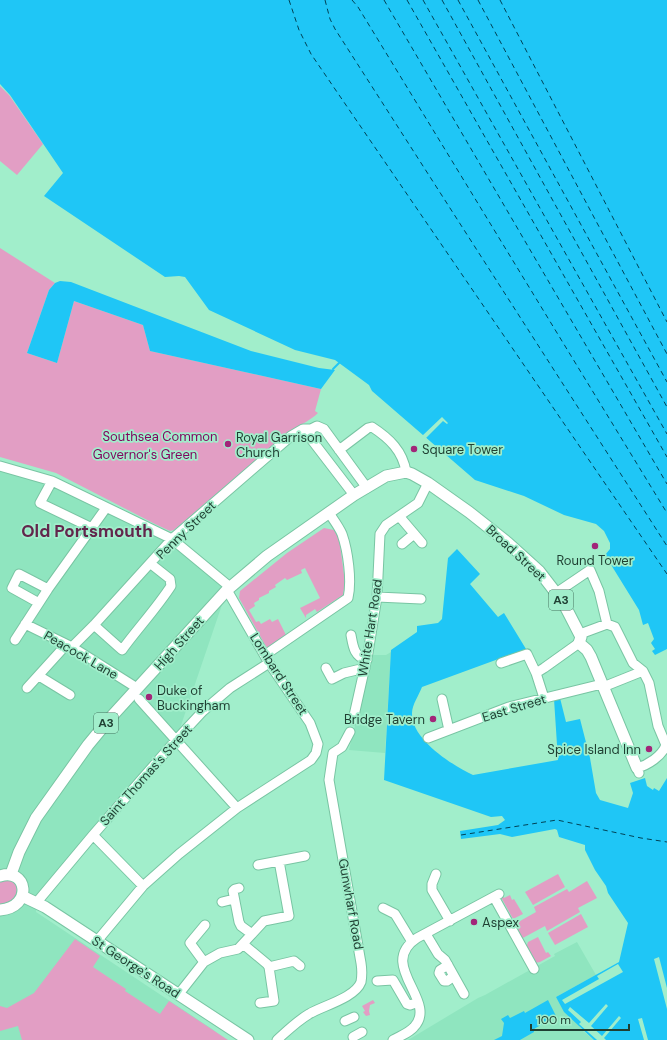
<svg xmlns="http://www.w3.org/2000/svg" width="667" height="1040" font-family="'DM Sans',sans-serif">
<rect width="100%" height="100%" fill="#a1eecb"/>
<!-- built -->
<path fill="#8fe5bf" d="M 0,466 L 52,481 L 172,539 L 227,590 L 176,740 L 37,902 L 36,912 L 212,1029 L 226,1040 L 0,1040 Z
M 391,652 L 385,753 L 349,750 L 372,655 L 386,655 Z
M 577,942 L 596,975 L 556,997 L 583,1031 L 594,1040 L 408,1040 L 478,998 L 485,995 L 555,956 L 554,954 Z"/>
<!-- green -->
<path fill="#e29ec4" d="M 0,86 L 9,95 L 43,144 L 17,175 L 0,161 Z
M 0,248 L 55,283 L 49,290 L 27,353 L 57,363 L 74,301 L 143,325 L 150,351 L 321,389 L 315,411 L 318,413 C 311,420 303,423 294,429 L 174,530 L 170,531 L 155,524 L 56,473 L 0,457 Z
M 324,528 L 334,530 L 339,538 L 345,582 L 343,595 L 317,612 L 315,609 L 306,615 L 306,618 L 300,608 L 320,598 L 305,568 L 301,570 L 302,573 L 287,580 L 285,578 L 275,585 L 276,587 L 269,591 L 269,593 L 259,598 L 259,600 L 254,603 L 255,606 L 249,610 L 256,622 L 259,621 L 261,624 L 270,619 L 272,622 L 278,619 L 286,635 L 268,650 L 239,598 L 240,591 L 287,553 Z
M 558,874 L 565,887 L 533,905 L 525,892 Z
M 0,880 C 14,881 19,881 16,897 L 3,906 L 0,905 Z
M 587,881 L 597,898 L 578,908 L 580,912 L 547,931 L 545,926 L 521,939 L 513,925 L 536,912 L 534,907 L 567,889 L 569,892 Z
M 502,894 L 504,898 L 510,895 L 512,900 L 514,899 L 523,914 L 513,919 L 501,897 Z
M 581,914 L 588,927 L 555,945 L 548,933 Z
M 538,937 L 546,953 L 548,952 L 551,956 L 540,962 L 535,963 L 526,948 L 528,942 Z
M 75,939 L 100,956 L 93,967 L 126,989 L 125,991 L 160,1014 L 169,1001 L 228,1040 L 22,1040 L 18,1026 L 0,1031 L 0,1006 L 7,1008 L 34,993 Z
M 373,1000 L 375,1003 L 370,1005 L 369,1011 L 370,1015 L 366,1016 L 363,1012 L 365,1011 L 362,1006 Z"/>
<!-- water -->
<path fill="#1fc6f6" d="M 0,0 L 667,0 L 667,649 L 655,655 L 652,651 L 655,649 L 651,643 L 654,639 L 648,623 L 643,625 L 639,610 L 605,555 L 610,549 L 610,543 L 604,531 L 596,524 L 564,515 L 524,496 L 475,480 L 372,391 L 369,385 L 335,360 L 295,350 L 209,310 L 185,277 L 179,276 L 165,277 L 44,196 L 63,173 L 10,95 L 0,84 Z
M 60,281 L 71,282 L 251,351 L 319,368 L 335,370 L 321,389 L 150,351 L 143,325 L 74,301 L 57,363 L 27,353 L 49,290 L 55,283 Z
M 457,549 L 480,574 L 470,584 L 498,617 L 504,613 L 526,649 L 422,687 C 419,695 412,705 412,713 C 411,739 452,765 473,775 L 558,760 L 554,699 L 560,698 L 566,722 L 580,719 L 590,758 L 596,793 L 600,800 L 628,808 L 633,793 L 630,783 L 645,778 L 647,786 L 653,790 L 654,788 L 659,791 L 667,778 L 667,1040 L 594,1040 L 564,1012 L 556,997 L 619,962 L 628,923 L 608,893 L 606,886 L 595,870 L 585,850 L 585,845 L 559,837 L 557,830 L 555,829 L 512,837 L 500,834 L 461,839 L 460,831 L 498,825 L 505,820 L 502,816 L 491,817 L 384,780 L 391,650 L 417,632 L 417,626 L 438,623 L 442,619 L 448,558 Z
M 548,1000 L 556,1016 L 534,1029 L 534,1032 L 520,1040 L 494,1040 L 502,1036 L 504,1023 L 501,1019 L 508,1015 L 510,1018 L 524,1011 L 525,1013 Z"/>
<!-- pier -->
<path fill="#a1eecb" d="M 442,417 L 448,423 L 447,424 L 443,421 L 426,438 L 433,446 L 422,436 Z
M 659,957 L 667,988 L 667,1009 L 654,959 Z
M 618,964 L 623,972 L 565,1004 L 562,1000 L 599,979 L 597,976 Z
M 606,1004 L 608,1006 L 591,1026 L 602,1036 L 619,1016 L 621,1018 L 604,1038 L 606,1040 L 597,1040 L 579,1024 L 581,1022 L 568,1010 L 570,1007 L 589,1023 Z
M 642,1018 L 648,1040 L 644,1040 L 638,1019 Z"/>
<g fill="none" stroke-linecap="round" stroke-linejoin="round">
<!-- stream -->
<path stroke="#1fc6f6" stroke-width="2" d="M 333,369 L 339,363"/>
<!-- ferry -->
<path stroke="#004256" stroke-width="1" stroke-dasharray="5 4" stroke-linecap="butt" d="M 289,0 L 299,30 L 311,54 L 667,574
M 325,0 L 330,19 L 335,29 L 667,546
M 352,0 L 358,7 L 667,513
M 384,0 L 667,484
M 407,0 L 667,457
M 423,0 L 667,434
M 442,0 L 667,407
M 458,0 L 667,382
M 478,0 L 667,354
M 500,0 L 667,322
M 461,835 L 557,820 L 641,838 L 667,842"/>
<!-- minor casing -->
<g stroke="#79c5a3" stroke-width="11">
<path id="minor" d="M 339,450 L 368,428 L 372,427 C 389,438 403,451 406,472
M 0,466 L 52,481 L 172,539 L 230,587
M 52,481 L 40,503 L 92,528
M 354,495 L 311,439 L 310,434 L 311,429 L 317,426 L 324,429 L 367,488
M 399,516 L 422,543
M 402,544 L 414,534
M 556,593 L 590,570 L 599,591 L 607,624
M 377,597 L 421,599
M 39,603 L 12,588 L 19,574 L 48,589
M 25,624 L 72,647 L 137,688
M 94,625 L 122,650 C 138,628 156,609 171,586 L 170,579 L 151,564
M 580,634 L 607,624 L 615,627 L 633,663 L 643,671 L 649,683 L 658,726 L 666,745 C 662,756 648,765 637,768 L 639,773
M 351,635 C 353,646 354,657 367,660
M 15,640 L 48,589 L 106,508
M 72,647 L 94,625 L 172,539 L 291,436 L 303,429 L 311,429
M 265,655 L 348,598 C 352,581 348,551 342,534 C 339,527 333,519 329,513
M 501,663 L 527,654 L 536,673 L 544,698
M 326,668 L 332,679 L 344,673 L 365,668
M 536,673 L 544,668 L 579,643
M 39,676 L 70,695
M 603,687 L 643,671
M 27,688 L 66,645
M 139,699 L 237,808
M 442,699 L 449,730
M 353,720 L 368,653 L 377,597 L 380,534 L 386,525 L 418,503 L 428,483
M 428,738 L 509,707 L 602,684
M 93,835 L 143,886
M 258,865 L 305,856
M 436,874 L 432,884 L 432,890 L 450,921
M 239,888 L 235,889 L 233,891 L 239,922 L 241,926 L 252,934
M 494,897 L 534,969
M 37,902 L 93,835 L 176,740 L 203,711 L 230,688 L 269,663
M 222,902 L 234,899
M 383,908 L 395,914 L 412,942
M 426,934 L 438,954 L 445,960 L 464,994
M 97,941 L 143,886 L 179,854 L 237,808 L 311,760 L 316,753 L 318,744 L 310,723 L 269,663 L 227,590
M 243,944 L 267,964 L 269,967 L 274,1001 L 260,1003
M 204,962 L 190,943 L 205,925
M 448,965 L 440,970 L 439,973 L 444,981 L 447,981 L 454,976
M 269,967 L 294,961 L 300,966
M 377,981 L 393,980 L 407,1004 L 410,1005 L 418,1002
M 178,995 L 204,962 L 220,953 L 238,949 L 264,921 L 289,916 L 279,861
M 345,1021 L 354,1017
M 353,1037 L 362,1032
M 277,1040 C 287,1031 297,1021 309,1014 C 322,1006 355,998 361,982 C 362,976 362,969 361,963 L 329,780 L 333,753 L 342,747 L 350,732
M 393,1040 C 400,1036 409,1033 414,1027 C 439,1001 376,965 417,938 L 499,894"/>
</g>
<!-- major casing -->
<g stroke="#79c5a3" stroke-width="13">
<path id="major" d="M 11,874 L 19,852 L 36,818 L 88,745 L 112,716 L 227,590 L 267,556 L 354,495 L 386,476 L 406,472 L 412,474 L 428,483 L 469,512 L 508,543 L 539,571 L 556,593 L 564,604 L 581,637 L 579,643 L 587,650 L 591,657 L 637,768
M 0,876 C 27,867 34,907 0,910
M 22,896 L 45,907 L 248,1040"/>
</g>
<!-- minor -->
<use href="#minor" stroke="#fff" stroke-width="9"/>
<!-- major -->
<use href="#major" stroke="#fff" stroke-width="11"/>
</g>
<!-- markers -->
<g fill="#a22579" stroke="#a1eecb" stroke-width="1.5">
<circle cx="228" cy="444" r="4"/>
<circle cx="414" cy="449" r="4"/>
<circle cx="595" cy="546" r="4"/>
<circle cx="149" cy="697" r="4"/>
<circle cx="433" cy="719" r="4"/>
<circle cx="649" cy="749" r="4"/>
<circle cx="474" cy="922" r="4"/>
</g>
<g text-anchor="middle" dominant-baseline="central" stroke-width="3.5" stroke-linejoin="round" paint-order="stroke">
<!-- shield labels -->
<g fill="#a1eecb" stroke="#467460" stroke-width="1">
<rect x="549" y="590" width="24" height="20" rx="3"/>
<rect x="94" y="713" width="24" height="20" rx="3"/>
</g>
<g font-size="12" font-weight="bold" fill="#1f3f32">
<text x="561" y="600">A3</text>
<text x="106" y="723">A3</text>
</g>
<!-- park labels -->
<g font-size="13" fill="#82055f" stroke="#a1eecb">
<text x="160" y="436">Southsea Common</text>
<text x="145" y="454">Governor's Green</text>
</g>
<!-- poi labels -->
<g font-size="13" fill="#1f3f32" stroke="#a1eecb" text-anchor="start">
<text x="236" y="437">Royal Garrison<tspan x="236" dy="15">Church</tspan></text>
<text x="422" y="449">Square Tower</text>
<text x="595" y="560" text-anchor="middle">Round Tower</text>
<text x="157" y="690">Duke of<tspan x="157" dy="15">Buckingham</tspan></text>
<text x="425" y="719" text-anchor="end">Bridge Tavern</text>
<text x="641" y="749" text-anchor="end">Spice Island Inn</text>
<text x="482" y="922">Aspex</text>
</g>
<!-- street labels -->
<g font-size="13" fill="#1f3f32" stroke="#a1eecb">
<text transform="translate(186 530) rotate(-44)">Penny Street</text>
<text transform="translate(516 553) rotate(43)">Broad Street</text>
<text transform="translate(370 628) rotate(-81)">White Hart Road</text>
<text transform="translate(179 643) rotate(-48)">High Street</text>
<text transform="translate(81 655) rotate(30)">Peacock Lane</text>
<text transform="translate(279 674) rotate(57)">Lombard Street</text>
<text transform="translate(514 708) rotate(-17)">East Street</text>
<text transform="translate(146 775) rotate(-48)">Saint Thomas's Street</text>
<text transform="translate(351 904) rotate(80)">Gunwharf Road</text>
<text transform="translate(136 967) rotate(33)">St George's Road</text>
</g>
<!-- district labels -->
<g font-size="17" font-weight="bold" fill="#62264c" stroke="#a1eecb">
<text x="87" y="531">Old Portsmouth</text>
</g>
</g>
<!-- scale -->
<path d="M531 1024v6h98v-6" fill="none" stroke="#1f3f32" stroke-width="2"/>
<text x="537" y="1024" font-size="12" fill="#1f3f32" stroke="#a1eecb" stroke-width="3" paint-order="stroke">100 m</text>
</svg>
